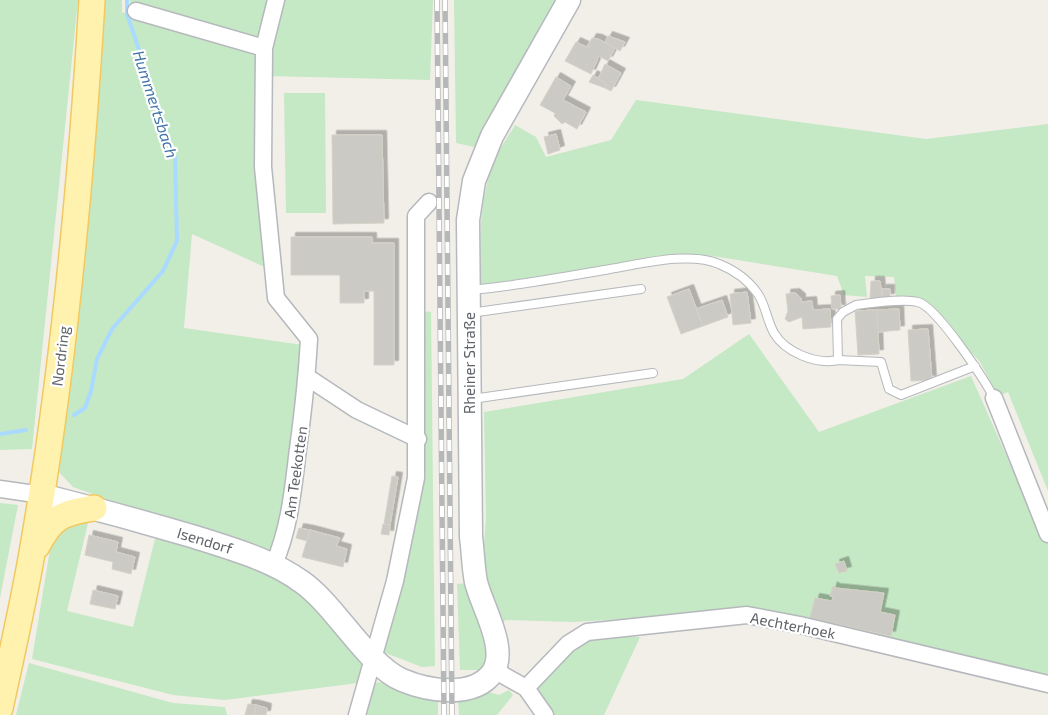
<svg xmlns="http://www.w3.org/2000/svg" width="1048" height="715" font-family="'Exo 2',sans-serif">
<defs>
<filter id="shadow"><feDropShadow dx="4.5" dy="-4.5" stdDeviation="0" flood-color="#0004"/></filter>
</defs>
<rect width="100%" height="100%" fill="#f1efe8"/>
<!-- green -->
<path fill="#c5e8c5" d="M 0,0 L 78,0 L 32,449 L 0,450 Z
M 97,0 L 122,0 L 122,12 L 259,51 L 269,269 L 192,234 L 184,328 L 303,345 L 285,513 L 270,558 L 73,487 L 58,471 Z
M 130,0 L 273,0 L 262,44 L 130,7 Z
M 280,0 L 433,0 L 430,80 L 267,76 Z
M 454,0 L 559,0 L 479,148 L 456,143 Z
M 284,93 L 325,93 L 326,213 L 286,213 Z
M 636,100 L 926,139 L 1048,124 L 1048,491 L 1008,392 L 998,396 L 980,362 L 920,297 L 896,298 L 894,277 L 865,276 L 867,297 L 844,295 L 837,276 L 706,255 L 688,255 L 481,285 C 480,240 478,202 495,159 C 500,147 509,136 515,125 L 536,137 L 546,157 L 611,140 Z
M 421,311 L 431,312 L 435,666 L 422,667 L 383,652 L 401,577 Z
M 749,334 L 819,432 L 971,376 L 1034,518 L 1048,514 L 1048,677 L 802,616 L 764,611 L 573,622 L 505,620 L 481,670 L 460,670 L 457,584 L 481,582 L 486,519 L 484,412 L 683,379 Z
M 0,503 L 18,505 L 0,598 Z
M 82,522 L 88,523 L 67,611 L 133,627 L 156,535 L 243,561 L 301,591 L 365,663 L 358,683 L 225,700 L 173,695 L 32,659 L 51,543 L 69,523 Z
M 589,636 L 640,637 L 604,715 L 551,715 L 533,689 L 571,649 Z
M 29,663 L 173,703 L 225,707 L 227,715 L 16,715 Z
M 387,682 L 438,698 L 438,715 L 363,715 L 373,683 Z
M 509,690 L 513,695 L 497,715 L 459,715 L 458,698 L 489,692 L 499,695 Z"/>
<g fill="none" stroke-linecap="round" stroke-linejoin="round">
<!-- stream -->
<path stroke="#aadaff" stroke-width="4" d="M 74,415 L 85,408 L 91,391 L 97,359 L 112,329 L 163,271 L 177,241 L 175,158 L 127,14 L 127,0
M 0,434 L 26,430"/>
</g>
<!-- building -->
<path fill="#cccac5" stroke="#d6d1c6" filter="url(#shadow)" d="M 608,36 L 625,42 L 620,51 L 605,42 Z
M 592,38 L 598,39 L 615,48 L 608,61 L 599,56 L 591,74 L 565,61 L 576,42 L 589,48 L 588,45 Z
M 605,64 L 621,73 L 611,91 L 605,88 L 607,84 L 598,79 Z
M 593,75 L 607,84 L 605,88 L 589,82 Z
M 556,77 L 571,86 L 563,100 L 586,112 L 577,129 L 565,122 L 562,124 L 554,116 L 555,113 L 540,105 Z
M 556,134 L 560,150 L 548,154 L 544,137 Z
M 332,135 L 382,135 L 384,223 L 333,224 Z
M 291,237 L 372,237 L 372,243 L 394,243 L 394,365 L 374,365 L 374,291 L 364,291 L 364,303 L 340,303 L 340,275 L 291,275 Z
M 871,281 L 880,281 L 882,298 L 870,298 Z
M 689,289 L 703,326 L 681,334 L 667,297 Z
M 882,289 L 890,289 L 890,298 L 882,298 Z
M 747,292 L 751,323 L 733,325 L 730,294 Z
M 795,293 L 801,298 L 801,302 L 812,301 L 813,310 L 830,309 L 831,327 L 803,329 L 802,317 L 789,322 L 785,319 L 788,311 L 786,294 Z
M 840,295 L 841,309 L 832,309 L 831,296 Z
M 722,300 L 728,317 L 703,326 L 696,309 Z
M 899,309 L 900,330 L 878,332 L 877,310 Z
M 877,310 L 879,354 L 858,355 L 855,311 Z
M 928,329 L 932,380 L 911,381 L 908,330 Z
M 392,476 L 398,477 L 390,525 L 384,524 Z
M 383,524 L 390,525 L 389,535 L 381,534 Z
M 299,528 L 310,530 L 307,541 L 296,538 Z
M 310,530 L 340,538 L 336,546 L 347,549 L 343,567 L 302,557 Z
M 89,535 L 118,542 L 116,552 L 135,557 L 131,574 L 112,569 L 113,562 L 85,555 Z
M 844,561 L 847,571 L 839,573 L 835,564 Z
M 833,586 L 835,588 L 884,593 L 880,612 L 895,615 L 891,636 L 810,618 L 815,598 L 832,601 L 833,597 L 830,596 Z
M 93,590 L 118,596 L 115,609 L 90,604 Z
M 248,704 L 256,705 L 254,715 L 245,715 Z
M 256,705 L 267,708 L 266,715 L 254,715 Z"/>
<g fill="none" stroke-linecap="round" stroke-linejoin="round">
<!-- lane casing -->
<g stroke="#b5b8bc" stroke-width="10">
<path id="lane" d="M 471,290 C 517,286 564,277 610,269 C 641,264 690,251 719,264 C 734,270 749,281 758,294 C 766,306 767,321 774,333 C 785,352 816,365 838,360 L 837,319 L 843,312 L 856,305 C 873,303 902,298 918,302 C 937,307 984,379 994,398
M 470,313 L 641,289
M 838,360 L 881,362 L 889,389 L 901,395 L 975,366
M 472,399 L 653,373"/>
</g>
<!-- street casing -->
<g stroke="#b5b8bc" stroke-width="19">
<path id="street" d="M 136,11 L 264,48
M 307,377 L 357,410 L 418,439
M 994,398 L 1048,534
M 0,489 L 42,495
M 274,564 C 290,527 293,489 298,449 C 303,412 307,376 309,339 L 276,298 L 263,167 L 264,48 L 276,0
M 494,670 L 526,688 L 545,715
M 526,688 L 568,644 L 587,632 L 747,615 L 800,625 L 1048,684
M 357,715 L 395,581 L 416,478 L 416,216 L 429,202"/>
</g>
<!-- secondary casing -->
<g stroke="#b6babf" stroke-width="25">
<path id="secondary" d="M 42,495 C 93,508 144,522 195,537 C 232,549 270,559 302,582 C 336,606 367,665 402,680 C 428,691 474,699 493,672 C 508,648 482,607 476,582 C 473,567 473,551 471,537 L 468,220 L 474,181 L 492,136 L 569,0"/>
</g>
<!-- primary casing -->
<g stroke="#f2c960" stroke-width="28">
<path id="primary" d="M 37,546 C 52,517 62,513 94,508
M 0,708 C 11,657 23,605 32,553 C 64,370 81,185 92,0"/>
</g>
<!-- lane -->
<use href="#lane" stroke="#fff" stroke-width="8"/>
<!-- street -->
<use href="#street" stroke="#fff" stroke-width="16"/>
<!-- secondary -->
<use href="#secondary" stroke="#fff" stroke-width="22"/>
<!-- primary -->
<use href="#primary" stroke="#fff2af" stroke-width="25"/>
<!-- rail casing -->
<g stroke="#b6b7b8" stroke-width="5.5">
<path id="rail" d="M 437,0 L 444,715
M 445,0 L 452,715"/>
</g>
<!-- rail -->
<use href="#rail" stroke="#fff" stroke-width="4" stroke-dasharray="11" stroke-linecap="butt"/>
</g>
<g text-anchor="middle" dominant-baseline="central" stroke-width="4.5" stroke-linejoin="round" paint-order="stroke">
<!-- street labels -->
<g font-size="15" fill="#5f6368" stroke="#fff">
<text transform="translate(60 356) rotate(-83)">Nordring</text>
<text transform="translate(469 363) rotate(-90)">Rheiner Straße</text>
<text transform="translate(295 472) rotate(-82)">Am Teekotten</text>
<text transform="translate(205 540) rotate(17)">Isendorf</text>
<text transform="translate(793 625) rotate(11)">Aechterhoek</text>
</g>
<!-- water labels -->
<g font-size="16" font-style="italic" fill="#4174aa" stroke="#fff">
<text transform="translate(156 104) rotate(72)">Hummertsbach</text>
</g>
</g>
</svg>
